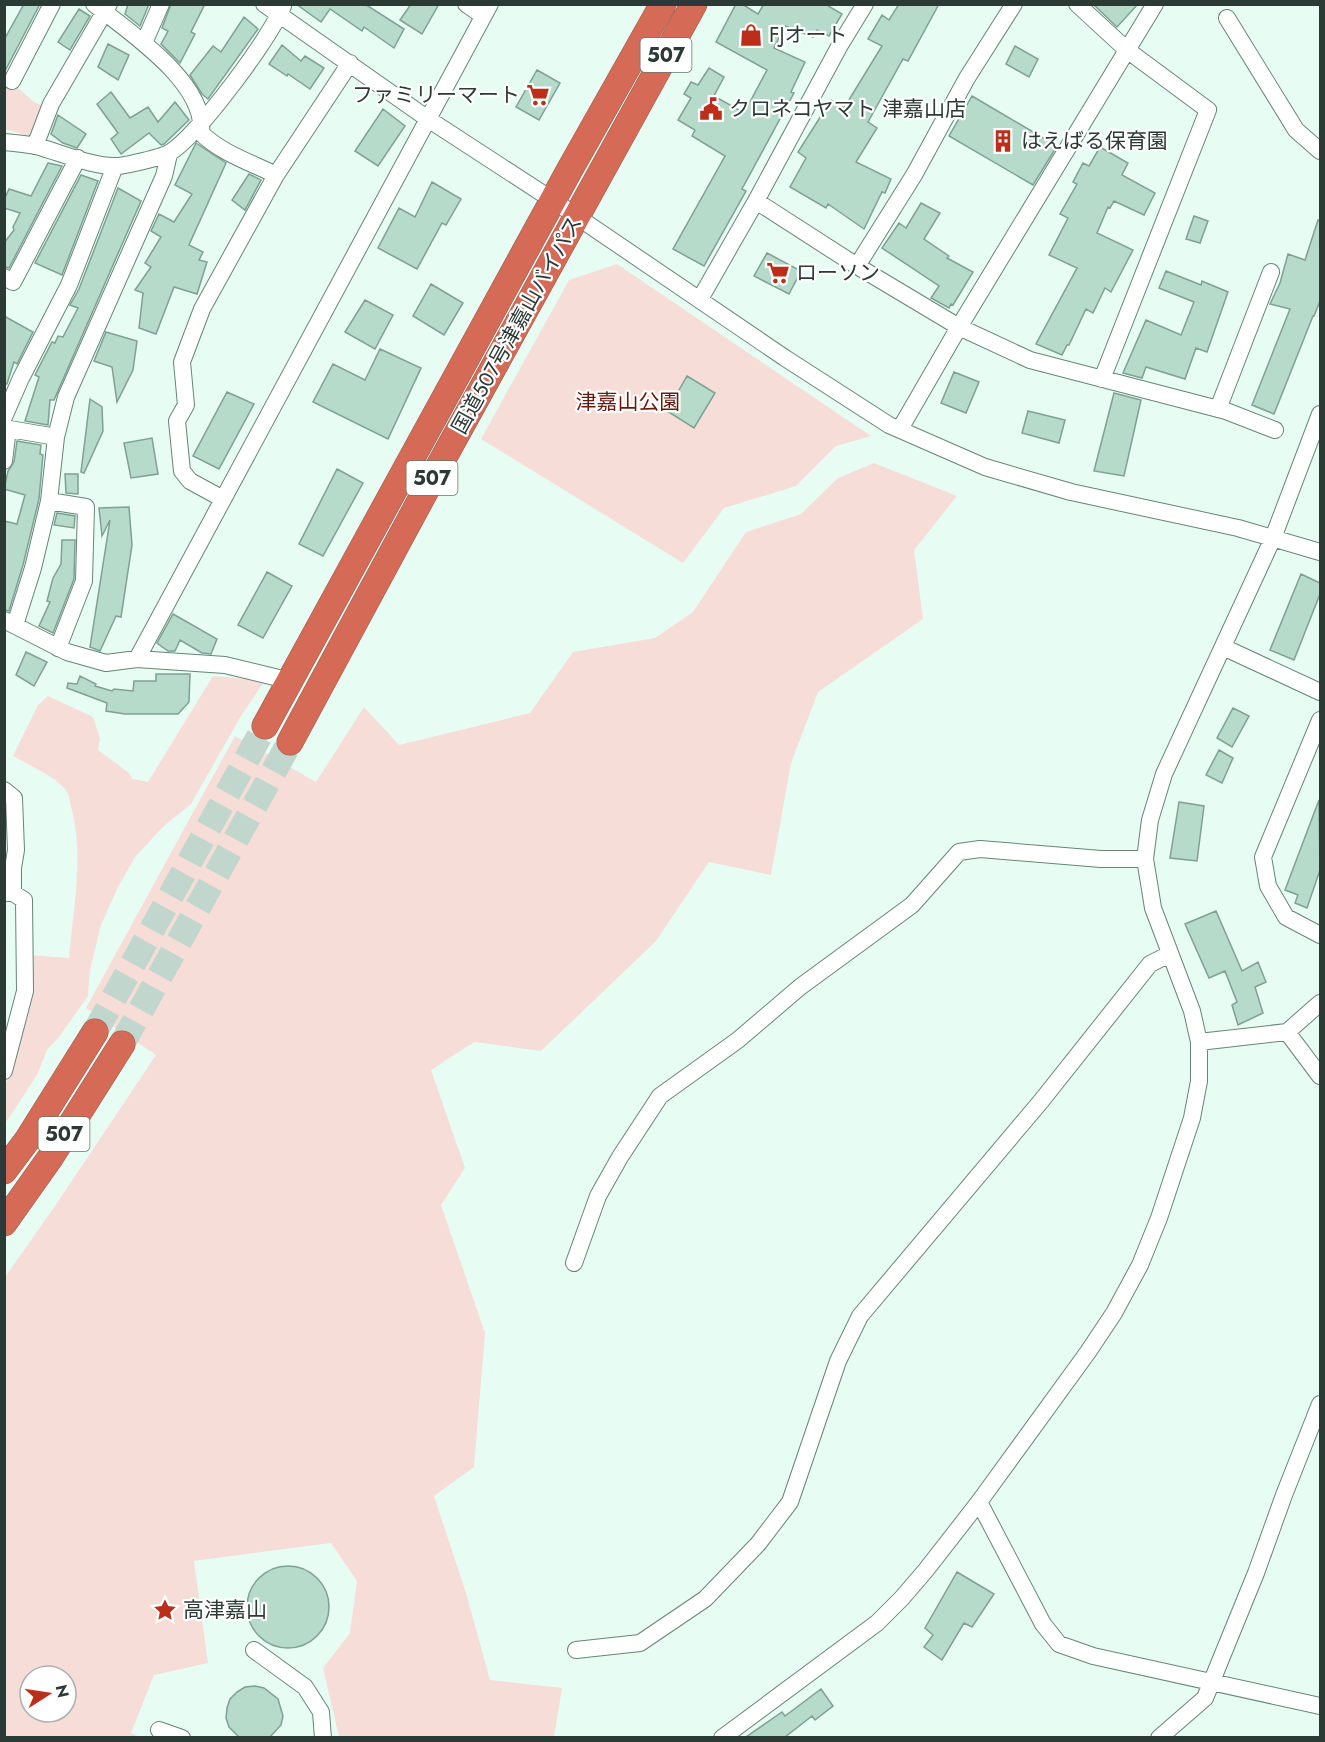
<svg xmlns="http://www.w3.org/2000/svg" width="1325" height="1742" font-family="Jost,'Noto Sans JP',sans-serif">
<rect width="100%" height="100%" fill="#e7fdf3"/>
<!-- green -->
<path fill="#f7ddd7" fill-rule="evenodd" d="M 4,76 L 34,102 L 45,107 L 32,137 L 5,129 Z
M 617,264 L 871,436 L 836,446 L 796,486 L 724,508 L 683,563 L 481,439 L 569,280 Z
M 874,463 L 957,496 L 914,550 L 923,619 L 818,692 L 791,763 L 771,875 L 709,862 L 656,941 L 541,1051 L 474,1042 L 431,1070 L 465,1168 L 441,1205 L 485,1333 L 474,1467 L 434,1496 L 466,1593 L 490,1680 L 562,1688 L 554,1737 L 339,1737 L 323,1668 L 350,1633 L 357,1581 L 331,1543 L 194,1561 L 208,1663 L 154,1675 L 131,1733 L 140,1737 L 5,1738 L 5,1277 L 53,1209 L 156,1055 L 86,1008 L 235,736 L 316,782 L 364,707 L 399,745 L 530,713 L 573,652 L 655,638 L 693,612 L 746,532 L 801,514 L 838,478 ZM 30,1676 L 66,1676 L 66,1712 L 30,1712 Z
M 213,676 L 248,679 L 264,682 L 241,716 L 191,804 L 164,826 L 135,857 L 118,887 L 101,925 L 90,970 L 88,996 L 59,1037 L 47,1050 L 37,1075 L 7,1121 L 5,1119 L 6,1084 L 31,992 L 30,955 L 69,958 C 73,909 84,859 72,810 C 70,805 70,797 67,792 C 59,778 28,765 13,756 L 38,705 L 48,696 L 93,717 L 100,738 L 98,750 L 129,773 L 132,779 L 148,782 Z"/>
<!-- building -->
<path fill="#b6dbca" stroke="#7ea192" stroke-width="1.5" d="M 24,4 L 40,4 L 4,73 L 4,40 Z
M 128,4 L 149,4 L 140,26 L 125,14 Z
M 171,4 L 205,4 L 191,32 L 195,34 L 180,63 L 161,44 L 168,31 L 162,28 Z
M 296,4 L 365,4 L 404,29 L 394,48 L 364,27 L 362,31 L 330,9 L 321,22 Z
M 411,4 L 439,4 L 422,34 L 400,20 Z
M 736,4 L 742,4 L 758,14 L 764,4 L 825,4 L 842,14 L 829,36 L 817,30 L 813,37 L 785,26 L 774,48 L 805,62 L 791,92 L 794,93 L 742,189 L 746,191 L 704,266 L 673,249 L 725,156 L 692,136 L 695,130 L 678,120 L 691,98 L 684,94 L 691,82 L 698,85 L 709,68 L 724,77 L 714,96 L 744,113 L 767,70 L 716,42 Z
M 899,4 L 939,4 L 908,61 L 903,59 L 868,122 L 877,128 L 856,162 L 891,179 L 885,193 L 882,192 L 864,229 L 828,204 L 826,208 L 790,187 L 806,158 L 798,152 L 831,100 L 844,108 L 882,46 L 868,39 L 882,15 L 889,20 Z
M 1093,4 L 1138,4 L 1117,27 Z
M 79,9 L 90,16 L 70,50 L 58,42 Z
M 244,17 L 258,29 L 208,99 L 202,94 L 190,75 L 213,46 L 221,52 Z
M 108,44 L 129,55 L 118,80 L 98,67 Z
M 282,45 L 301,61 L 305,56 L 324,68 L 310,89 L 288,74 L 287,76 L 269,64 Z
M 1015,46 L 1038,59 L 1029,77 L 1006,64 Z
M 537,70 L 560,83 L 539,120 L 516,107 Z
M 111,92 L 130,118 L 148,107 L 158,122 L 175,102 L 189,120 L 164,144 L 161,145 L 149,133 L 121,154 L 111,139 L 118,133 L 97,104 Z
M 972,96 L 1057,146 L 1033,185 L 949,136 Z
M 383,109 L 405,126 L 378,166 L 355,151 Z
M 58,115 L 86,134 L 77,148 L 63,143 L 51,134 Z
M 196,143 L 226,163 L 189,245 L 203,252 L 199,260 L 207,262 L 197,294 L 174,287 L 156,334 L 139,328 L 143,293 L 135,290 L 151,267 L 145,263 L 161,237 L 151,231 L 159,214 L 174,222 L 192,194 L 175,185 Z
M 1100,147 L 1128,163 L 1122,175 L 1155,193 L 1144,215 L 1114,201 L 1110,208 L 1108,207 L 1097,233 L 1133,250 L 1111,292 L 1105,288 L 1093,313 L 1086,309 L 1069,345 L 1067,345 L 1062,355 L 1036,344 L 1077,268 L 1049,255 L 1068,218 L 1060,214 L 1077,184 L 1073,182 L 1083,163 L 1089,166 Z
M 48,163 L 62,166 L 9,268 L 4,267 L 4,243 L 14,230 L 13,227 L 20,213 L 4,208 L 4,200 L 9,189 L 31,196 Z
M 249,174 L 261,180 L 245,210 L 232,200 Z
M 81,175 L 98,181 L 62,275 L 35,263 Z
M 432,182 L 461,199 L 446,225 L 442,223 L 417,269 L 378,248 L 399,208 L 415,217 Z
M 118,188 L 141,201 L 54,400 L 50,400 L 48,425 L 25,421 L 39,377 L 35,375 L 52,342 L 55,343 L 58,336 L 63,337 L 78,308 L 70,305 L 79,289 Z
M 921,203 L 940,213 L 924,239 L 949,256 L 947,258 L 973,272 L 953,305 L 951,304 L 949,308 L 931,298 L 939,286 L 882,248 L 899,223 L 906,228 Z
M 1194,216 L 1208,221 L 1200,243 L 1186,239 Z
M 1318,220 L 1320,221 L 1320,301 L 1314,316 L 1313,316 L 1274,414 L 1252,405 L 1290,309 L 1270,304 L 1280,283 L 1288,254 L 1305,260 Z
M 767,253 L 801,271 L 789,294 L 754,276 Z
M 1166,271 L 1201,285 L 1202,281 L 1228,292 L 1207,352 L 1196,348 L 1185,379 L 1146,367 L 1142,378 L 1123,373 L 1146,320 L 1181,335 L 1194,302 L 1159,288 Z
M 431,284 L 463,303 L 444,335 L 413,316 Z
M 365,300 L 393,315 L 375,349 L 345,332 Z
M 4,316 L 33,332 L 17,364 L 14,362 L 7,384 L 4,384 Z
M 106,332 L 137,341 L 133,370 L 117,402 L 112,367 L 94,361 Z
M 380,349 L 421,368 L 388,439 L 313,402 L 333,364 L 365,380 Z
M 954,372 L 979,382 L 966,413 L 941,403 Z
M 687,376 L 715,393 L 694,428 L 667,411 Z
M 227,392 L 254,404 L 219,469 L 193,456 Z
M 1114,393 L 1141,400 L 1124,476 L 1094,471 Z
M 90,399 L 102,407 L 103,431 L 84,473 L 81,472 Z
M 1028,411 L 1065,420 L 1059,443 L 1022,433 Z
M 152,438 L 158,474 L 131,478 L 124,443 Z
M 17,441 L 41,445 L 40,454 L 43,455 L 39,499 L 23,565 L 9,611 L 4,610 L 4,521 L 17,524 L 25,495 L 4,489 L 8,471 L 14,462 Z
M 337,469 L 363,483 L 323,556 L 299,544 Z
M 65,474 L 78,474 L 78,494 L 66,493 Z
M 129,507 L 132,545 L 121,617 L 116,616 L 100,651 L 90,647 L 110,520 L 102,536 L 99,508 Z
M 57,513 L 75,516 L 74,528 L 54,525 Z
M 62,540 L 75,540 L 74,579 L 53,633 L 39,626 L 50,602 L 47,601 L 53,578 L 61,564 Z
M 267,572 L 292,586 L 263,638 L 238,625 Z
M 1301,574 L 1320,583 L 1320,594 L 1294,660 L 1270,650 Z
M 173,614 L 217,639 L 211,654 L 202,653 L 180,640 L 175,651 L 168,651 L 157,643 Z
M 26,652 L 47,662 L 34,686 L 16,675 Z
M 156,674 L 190,674 L 189,702 L 178,714 L 125,714 L 106,711 L 107,703 L 67,688 L 68,683 L 77,684 L 80,676 L 96,684 L 95,686 L 112,691 L 114,689 L 133,691 L 134,681 L 156,681 Z
M 1233,708 L 1249,716 L 1232,747 L 1217,738 Z
M 1219,750 L 1233,758 L 1222,783 L 1206,775 Z
M 1319,800 L 1320,870 L 1307,908 L 1295,903 L 1298,895 L 1285,890 Z
M 1179,802 L 1204,806 L 1197,861 L 1170,858 Z
M 1216,911 L 1242,971 L 1258,962 L 1266,982 L 1255,987 L 1263,1013 L 1238,1025 L 1232,1005 L 1237,1002 L 1225,971 L 1209,978 L 1185,924 Z
M247 1607a41 41 0 1 1 82 0a41 41 0 1 1-82 0Z
M 957,1572 L 994,1594 L 972,1627 L 964,1623 L 942,1660 L 924,1647 L 933,1635 L 925,1628 Z
M 255,1686 L 264,1688 L 278,1699 L 283,1716 L 281,1725 L 270,1737 L 239,1737 L 229,1727 L 226,1718 L 227,1708 L 230,1699 L 237,1692 L 245,1687 Z
M 821,1689 L 833,1706 L 815,1720 L 812,1716 L 785,1737 L 746,1737 L 782,1712 L 785,1716 Z"/>
<g fill="none" stroke-linecap="round" stroke-linejoin="round">
<!-- highway-tunnel -->
<path stroke="#c1d6cd" stroke-width="26" stroke-dasharray="26 13" stroke-linecap="butt" d="M 95,1032 L 265,726
M 122,1044 L 290,742"/>
<!-- minor casing -->
<g stroke="#648677" stroke-width="18">
<path id="minor" d="M 94,4 C 129,32 207,83 201,133 C 221,153 252,163 276,175
M 264,4 L 428,119 L 554,201 L 785,358 L 889,425 L 985,467 L 1071,492 L 1238,528 L 1320,552
M 466,4 L 483,16
M 1077,4 L 1127,50 L 1208,110 L 1102,379
M 1227,18 L 1296,130 L 1320,151
M 144,43 L 161,4
M 12,81 L 52,4
M 4,142 C 15,143 26,144 36,146 C 59,152 93,167 116,166 C 125,166 162,157 169,153 C 197,137 271,37 283,6
M 35,146 L 51,104 L 109,4
M 756,201 L 857,266 L 959,327 L 1155,4
M 857,266 L 914,175 L 967,78 L 1014,4
M 4,277 L 13,282 L 78,158
M 700,299 L 756,201 L 840,45 L 865,4
M 1218,409 L 1271,272
M 4,417 L 21,378 L 69,285 L 115,166
M 4,428 L 56,437 L 66,397 L 164,176 L 169,154
M 900,429 L 959,327 L 1030,360 L 1226,411 L 1275,430
M 4,461 L 8,428
M 223,499 L 190,481 L 182,471 L 177,421 L 186,405 L 182,362 L 202,309 L 276,175 L 350,63
M 49,501 L 86,507 L 84,581 L 58,648
M 4,620 L 67,652 L 106,663 L 137,659 L 225,665 L 291,681
M 15,625 L 33,568 L 49,501 L 56,437
M 1223,647 L 1320,692
M 137,659 L 490,4
M 1320,720 L 1263,857 L 1268,886 L 1286,917 L 1320,935
M 4,790 L 14,798 L 16,850 L 13,868 L 13,893
M 4,893 L 13,893 L 24,900 L 25,991 L 4,1071
M 1287,1032 L 1320,1076
M 1199,1042 L 1287,1032 L 1320,1003
M 574,1263 L 598,1196 L 620,1157 L 660,1096 L 738,1040 L 800,987 L 912,905 L 959,852 L 980,849 L 1101,859 L 1145,859
M 979,1502 L 1043,1624 L 1059,1644 L 1093,1656 L 1320,1706
M 254,1650 L 305,1687 L 321,1712 L 323,1738
M 576,1650 L 640,1643 L 705,1599 L 758,1544 L 790,1502 L 838,1361 L 860,1316 L 1042,1100 L 1150,964 L 1170,954
M 159,1730 L 182,1738
M 722,1738 L 877,1623 L 902,1598 L 926,1570 L 979,1502 L 1088,1352 L 1114,1313 L 1140,1265 L 1159,1218 L 1192,1118 L 1199,1081 L 1199,1042 L 1192,1011 L 1153,908 L 1149,883 L 1145,859 L 1150,820 L 1164,774 L 1273,538 L 1320,414
M 1159,1738 L 1205,1698 L 1256,1573 L 1284,1495 L 1320,1404"/>
</g>
<!-- highway casing -->
<g stroke="#9a594b" stroke-width="27">
<path id="highway" d="M 265,726 L 570,169 L 663,4
M 290,742 L 433,477 L 694,4
M 4,1171 L 28,1139 L 95,1032
M 4,1223 L 50,1158 L 122,1044"/>
</g>
<!-- minor -->
<use href="#minor" stroke="#fff" stroke-width="16"/>
<!-- highway -->
<use href="#highway" stroke="#d56a57" stroke-width="26"/>
</g>
<!-- icons -->
<defs>
<g id="shop-bare" transform="scale(1.8)"><path d="M-5-2.5h2.3a2.7 3.5 0 0 1 5.4 0H5L5.5 6h-11ZM-1.5-2.5h3a1.5 2.3 0 0 0-3 0Z" fill="#bb2e1a" stroke="#fff" stroke-width="2.5" paint-order="stroke"/></g>
<g id="supermarket-bare" transform="scale(1.8)"><path d="M-6-5.5h2.5l.6 2H6L4.5 2H-2.5L-4.4-4H-6ZM-1.5 3.2a1.3 1.3 0 1 0 .1 0ZM3 3.2a1.3 1.3 0 1 0 .1 0Z" fill="#bb2e1a" stroke="#fff" stroke-width="2.5" paint-order="stroke"/></g>
<g id="civic-bare" transform="scale(1.8)"><path d="M-.6-6.5H3V-4.5H.6V-3L4-1V1h2V6H-6V1h2V-1L-.6-3ZM-1.2 2.5V6h2.4V2.5Z" fill="#bb2e1a" stroke="#fff" stroke-width="2.5" paint-order="stroke"/></g>
<g id="building-bare" transform="scale(1.8)"><path d="M-4-6H4V6H1V3H-1V6H-4ZM-2.5-4.3h1.7v1.8h-1.7ZM.8-4.3h1.7v1.8H.8ZM-2.5-1h1.7V.8h-1.7ZM.8-1h1.7V.8H.8Z" fill="#bb2e1a" stroke="#fff" stroke-width="2.5" paint-order="stroke"/></g>
<g id="sight-bare" transform="scale(1.8)"><path d="M0-6L1.8-2.2L6-1.7L2.9 1.2L3.7 5.4L0 3.3L-3.7 5.4L-2.9 1.2L-6-1.7L-1.8-2.2Z" fill="#bb2e1a" stroke="#fff" stroke-width="2.5" paint-order="stroke"/></g>
</defs>
<g fill-rule="evenodd">
<use href="#shop-bare" x="751" y="35"/>
<use href="#supermarket-bare" x="538" y="95"/>
<use href="#civic-bare" x="711" y="109"/>
<use href="#building-bare" x="1003" y="141"/>
<use href="#supermarket-bare" x="778" y="273"/>
<use href="#sight-bare" x="165" y="1610"/>
</g>
<g text-anchor="middle" dominant-baseline="central" stroke-width="4.5" stroke-linejoin="round" paint-order="stroke">
<!-- shield labels -->
<g fill="#fff" stroke="#6b7571" stroke-width="1.5">
<rect x="640.5" y="38" width="51" height="34" rx="4.5"/>
<rect x="406.5" y="461" width="51" height="34" rx="4.5"/>
<rect x="38.5" y="1117" width="51" height="34" rx="4.5"/>
</g>
<g font-size="20" font-weight="bold" fill="#2b3a34">
<text x="666" y="55">507</text>
<text x="432" y="478">507</text>
<text x="64" y="1134">507</text>
</g>
<!-- poi labels -->
<g font-size="21" fill="#2b3a34" stroke="#fff" text-anchor="start">
<text x="769" y="35">FJオート</text>
<text x="520" y="95" text-anchor="end">ファミリーマート</text>
<text x="729" y="109">クロネコヤマト 津嘉山店</text>
<text x="1021" y="141">はえばる保育園</text>
<text x="796" y="273">ローソン</text>
<text x="183" y="1610">高津嘉山</text>
</g>
<!-- street labels -->
<g font-size="21" fill="#2b3a34" stroke="#fff">
<text transform="translate(517 325) rotate(-61)">国道507号津嘉山バイパス</text>
</g>
<!-- park labels -->
<g font-size="21" fill="#691a0e" stroke="#fff">
<text x="628" y="402">津嘉山公園</text>
</g>
</g>
<!-- border -->
<rect width="1325" height="1742" fill="none" stroke="#2b3a34" stroke-width="12"/>
<!-- north arrow -->
<g transform="translate(48 1694) rotate(78)"><circle r="28" fill="#ffffff" stroke="#aab0ae" stroke-width="1.5"/>
<path d="M0-4.5L10 22L0 15L-10 22Z" fill="#bb2e1a"/>
<text y="-9" font-size="16" font-weight="bold" text-anchor="middle" fill="#2b3a34">N</text>
</g>
</svg>
